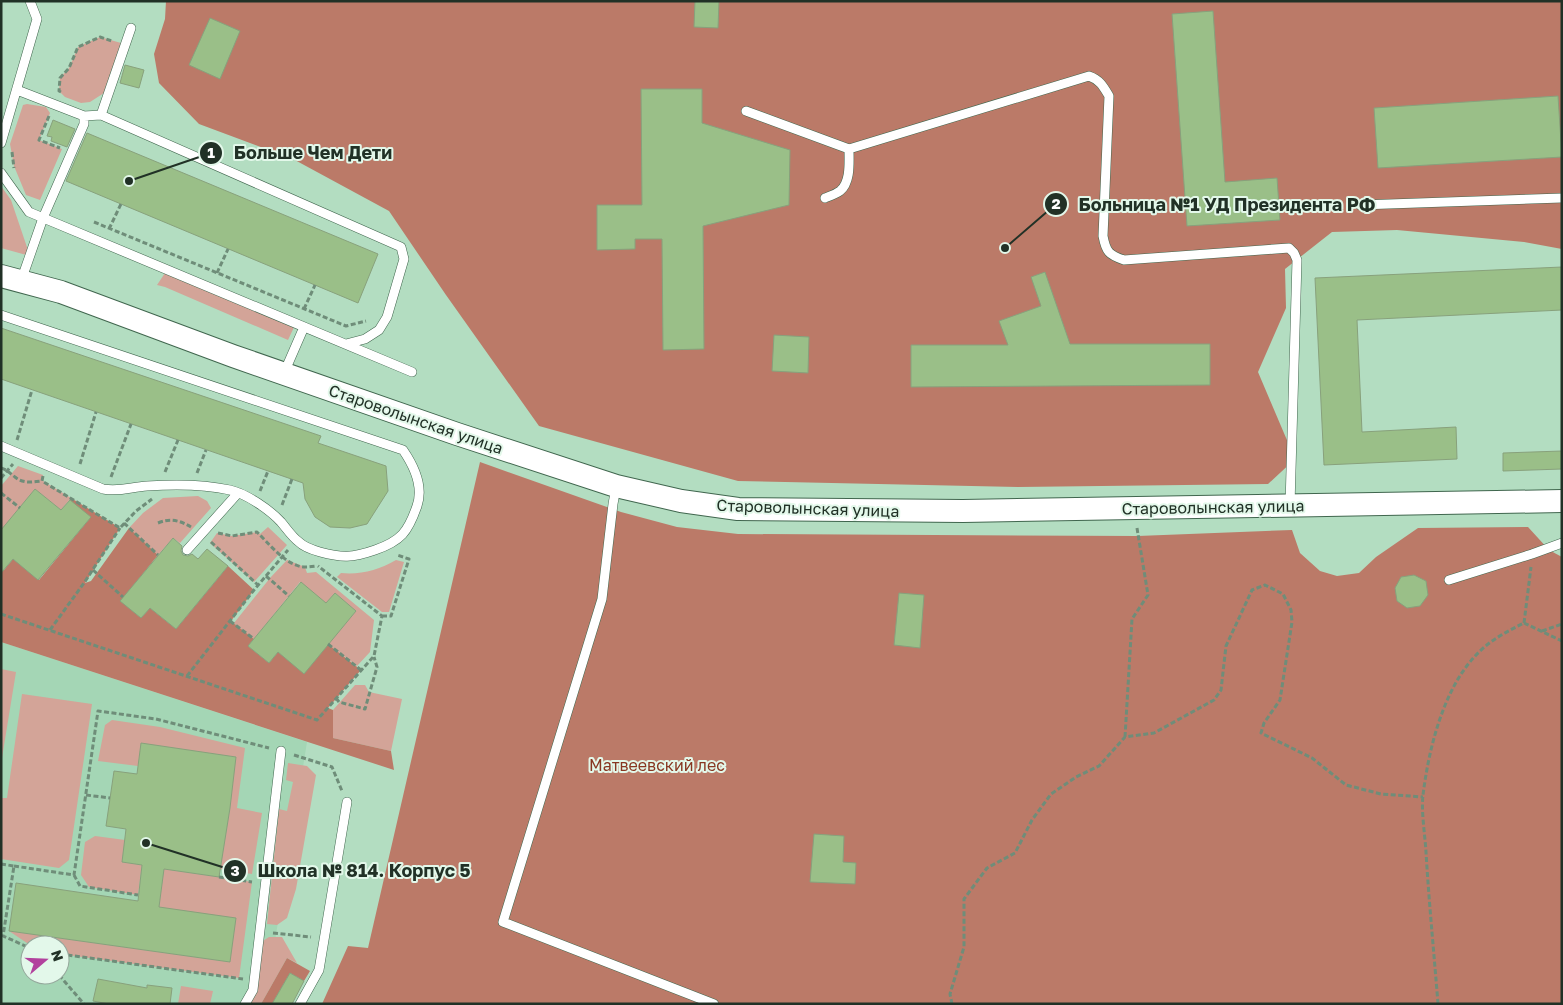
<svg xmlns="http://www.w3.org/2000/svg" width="1563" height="1005" font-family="'Golos Text',sans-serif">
<rect width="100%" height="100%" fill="#b3ddc1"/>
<!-- built -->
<path fill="#a4d6b5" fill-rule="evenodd" d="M 1,642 L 307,742 L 273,953 L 250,1004 L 1,1004 ZM 30,945 L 60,945 L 60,975 L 30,975 Z"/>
<!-- green -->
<path fill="#d3a498" d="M 100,37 L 121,43 L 104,93 L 90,102 L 81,103 L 65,97 L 59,91 L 60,78 L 69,68 L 78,47 Z
M 27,104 L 46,107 L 50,113 L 39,140 L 62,149 L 40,200 L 26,195 L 14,166 L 10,144 L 23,105 Z
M 1,186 L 11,200 L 30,256 L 1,248 Z
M 167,270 L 296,323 L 288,340 L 165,287 L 157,285 Z
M 18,466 L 43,475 L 43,481 L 71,498 L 61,510 L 35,489 L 3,529 L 1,528 L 1,486 Z
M 198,496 L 207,501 L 211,508 L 180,543 L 173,538 L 158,555 L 129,528 L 143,513 L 163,498 Z
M 268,527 L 287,545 L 254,582 L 210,543 L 217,533 L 232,536 L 257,532 L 260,534 Z
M 287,560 L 305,567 L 307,573 L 316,572 L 374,620 L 370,652 L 357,666 L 328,644 L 356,611 L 335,593 L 326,603 L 300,582 L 254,639 L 234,623 L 270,578 Z
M 396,560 L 404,562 L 389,612 L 382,612 L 337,577 L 341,573 C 360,575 379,570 396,560 Z
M 1,669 L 16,672 L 1,764 Z
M 355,685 L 365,685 L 369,692 L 402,699 L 391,751 L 333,738 L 333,710 Z
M 22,694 L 92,704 L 69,860 L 59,868 L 1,859 L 1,798 L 7,798 Z
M 112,720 L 160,727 L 245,748 L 237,808 L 262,813 L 252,874 L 220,869 L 230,808 L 235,757 L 142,744 L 138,766 L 98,761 L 105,725 Z
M 288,763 L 307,766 L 316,775 L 296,889 L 287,918 L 277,925 L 267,924 L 279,809 L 287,811 L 293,782 L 286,780 Z
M 95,836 L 125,840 L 122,862 L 142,865 L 138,895 L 89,887 L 81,875 L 85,842 Z
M 164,869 L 252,882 L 239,978 L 60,954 L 60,945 L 30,945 L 9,931 L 230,962 L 159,907 Z
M 269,937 L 282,937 L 297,963 L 287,958 L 261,1004 L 245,1004 L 253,990 L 258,944 Z
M 181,986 L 213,991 L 210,1004 L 178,1004 Z"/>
<!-- forest -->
<path fill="#bb7a68" d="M 166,1 L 1562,1 L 1562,249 L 1524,242 L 1397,230 L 1332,232 L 1285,269 L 1286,308 L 1258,372 L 1295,459 L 1268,484 L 1018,487 L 738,481 L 539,426 L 446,295 L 389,211 L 293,159 L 199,124 L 159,83 L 154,54 L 165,19 Z
M 480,462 L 621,512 L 677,527 L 738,534 L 1138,536 L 1292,530 L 1300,553 L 1320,571 L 1337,576 L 1359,573 L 1376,557 L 1418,528 L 1528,527 L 1549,550 L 1562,557 L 1562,1004 L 322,1004 L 348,946 L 368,948 Z
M 71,498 L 120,528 L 85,583 L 91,581 L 129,528 L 158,555 L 121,601 L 141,618 L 150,608 L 176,629 L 228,566 L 254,590 L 231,621 L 254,639 L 248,646 L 269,663 L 278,652 L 304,673 L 328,644 L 361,670 L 328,708 L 333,710 L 333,738 L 391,751 L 394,770 L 1,642 L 1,568 L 4,570 L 13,559 L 39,580 L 90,518 L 70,500 Z
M 287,958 L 310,971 L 304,981 L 290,973 L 272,1004 L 261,1004 Z"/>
<!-- building -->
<path fill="#9abf88" stroke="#88a17c" d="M 695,1 L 719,1 L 718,28 L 694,27 Z
M 1213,11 L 1225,182 L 1277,178 L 1280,220 L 1187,226 L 1172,14 Z
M 210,18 L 240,31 L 220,79 L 189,65 Z
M 125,65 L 144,70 L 139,88 L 120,83 Z
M 641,89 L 702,89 L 702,123 L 790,150 L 789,205 L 703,226 L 704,349 L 663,350 L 662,239 L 635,239 L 635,249 L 597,250 L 597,205 L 642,205 Z
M 1558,96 L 1562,157 L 1378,168 L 1374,108 Z
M 53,120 L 75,129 L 67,147 L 51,141 L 52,137 L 47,136 Z
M 87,133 L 378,254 L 358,303 L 66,181 Z
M 1562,267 L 1562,310 L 1357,320 L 1362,432 L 1456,427 L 1457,459 L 1324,465 L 1315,278 Z
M 1045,272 L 1070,344 L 1210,344 L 1210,385 L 911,387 L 911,345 L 1008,345 L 999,321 L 1041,306 L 1031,277 Z
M 1,328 L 321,436 L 318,443 L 386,466 L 388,491 L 367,524 L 350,528 L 330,527 L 315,517 L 305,499 L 303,483 L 1,379 Z
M 774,335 L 809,337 L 808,373 L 772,371 Z
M 1562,451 L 1562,469 L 1503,471 L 1503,453 Z
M 35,489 L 61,510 L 70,500 L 91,517 L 38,580 L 13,559 L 1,573 L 1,530 Z
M 173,538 L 182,546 L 181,551 L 183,555 L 188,556 L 192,554 L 198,559 L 207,549 L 228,566 L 176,629 L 150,608 L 141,618 L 120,601 Z
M 1414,575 L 1426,581 L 1428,595 L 1420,606 L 1407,608 L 1397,601 L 1395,588 L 1401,577 Z
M 301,582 L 326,603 L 335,593 L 356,611 L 304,674 L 278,652 L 269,663 L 248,646 Z
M 899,593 L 924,595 L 920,648 L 894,645 Z
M 141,743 L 236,757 L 230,808 L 219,877 L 164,869 L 159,907 L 236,918 L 230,962 L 9,931 L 16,883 L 138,901 L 142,865 L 122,862 L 126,829 L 106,826 L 114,771 L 137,774 Z
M 814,834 L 844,836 L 843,862 L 856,863 L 855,884 L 810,882 Z
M 290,973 L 304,981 L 292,1004 L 272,1004 Z
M 98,979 L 147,988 L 147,985 L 172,988 L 170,1004 L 109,1004 L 93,1001 Z"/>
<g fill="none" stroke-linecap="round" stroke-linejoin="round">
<!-- service casing -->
<g stroke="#40664e" stroke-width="10">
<path id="service" d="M 17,90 L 84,116 L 101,115 L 401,247 L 404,259 L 387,317 L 379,330 L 365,339 L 346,344
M 746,111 L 849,149 L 1089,76 C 1100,80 1103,86 1109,96 L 1103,236 C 1106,252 1109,255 1124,260 L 1289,248 L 1294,253 L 1297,260 L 1290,505
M 101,115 L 131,28
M 1,143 L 37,19 L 30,1
M 1,173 L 29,212 L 412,372
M 825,198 C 830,196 836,194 840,191 C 851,182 849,162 849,149
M 1360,205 L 1562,198
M 21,281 L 43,218 L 84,124 L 84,116
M 1,315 L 403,450 C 414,466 424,486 417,506 C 408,532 401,541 375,550 C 352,558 342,558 320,552 C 313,550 304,547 299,542 C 292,537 287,529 281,522 C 270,510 247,494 230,490 C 203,484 175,484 147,486 C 131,487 120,492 103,489 L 1,446
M 284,373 L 304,327
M 616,487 L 613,504 L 602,599 L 503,922 L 714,1004
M 187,550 L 238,493
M 1449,580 L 1532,554 L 1562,543
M 245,1004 L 253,990 L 281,751
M 300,1004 L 319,970 L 347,802"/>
</g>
<!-- tertiary casing -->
<g stroke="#40664e" stroke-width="24">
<path id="tertiary" d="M 1,276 L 61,292 L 233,356 L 457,434 L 616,486 L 681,501 L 738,509 L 963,511 L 1562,501"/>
</g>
<!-- path -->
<path stroke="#6f8d79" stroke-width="3" stroke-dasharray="5 2.5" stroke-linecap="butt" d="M 61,92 L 59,91 L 60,78 L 69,68 L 78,47 L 100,37 L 112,41
M 49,116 L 39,140 L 60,148
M 12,152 L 14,168
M 94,222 L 346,326 L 366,321
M 109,229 L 121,204
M 217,273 L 228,249
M 304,309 L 315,285
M 17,440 L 32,390
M 80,464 L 96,412
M 1,468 C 8,470 9,473 15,477 C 23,484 33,482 42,481
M 165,472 L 178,440
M 197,473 L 206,450
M 43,476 L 42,481 L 120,528 L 136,511 L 152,499
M 111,477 L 131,424
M 1,478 L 13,464
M 260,491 L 268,471
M 1,493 L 20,508
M 282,505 L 292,479
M 124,523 L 158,555
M 158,523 C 170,518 179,520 191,527
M 218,533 L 232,536 L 257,532 C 267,542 283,561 296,565 C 302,568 309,567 316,566
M 211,542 L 258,585
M 93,570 L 123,597
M 266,576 L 289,596
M 1,614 L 317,720 L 374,656 L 382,616 L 318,566
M 382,616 L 391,616 L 409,559 L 397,555
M 230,621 L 254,639
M 1524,623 L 1531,567
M 1524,623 L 1562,641
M 50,630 L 84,583 L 120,528
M 1542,631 L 1562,624
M 328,644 L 361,670
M 187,676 L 254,590 L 288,550
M 336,698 L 339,702 L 365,709 L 377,667 L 374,657
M 1125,737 L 1132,619 L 1148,595 L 1137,528
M 294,755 L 332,767 L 342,791
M 86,795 L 110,798
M 1,864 L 14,866 L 3,936 L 30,948
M 14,866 L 74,875 L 98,711 L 156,719 L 269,748
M 74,875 L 80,886 L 138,895
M 219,877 L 252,882
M 273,933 L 311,937
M 60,954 L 243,979
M 59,975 L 84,1004
M 952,1004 L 950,994 L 964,947 L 964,899 L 987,868 L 1015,853 L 1032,820 L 1051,794 L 1076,777 L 1099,766 L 1125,737 L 1154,733 L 1214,700 L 1221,690 L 1226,646 L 1252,590 L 1265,585 L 1283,594 L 1291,610 L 1292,622 L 1280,700 L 1264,723 L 1261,733 L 1312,758 L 1346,785 L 1381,794 L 1423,797
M 1438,1004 C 1434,953 1429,903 1426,852 C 1425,835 1421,811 1423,795 C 1429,747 1444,686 1479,652 C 1492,639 1508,631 1524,623"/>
<!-- service -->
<use href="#service" stroke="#fff" stroke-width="9"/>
<!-- tertiary -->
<use href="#tertiary" stroke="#fff" stroke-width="22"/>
</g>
<g text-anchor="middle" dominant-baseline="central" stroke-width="4" stroke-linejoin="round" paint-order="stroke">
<!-- street labels -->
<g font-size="16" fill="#213126" stroke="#e3f8ea">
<text transform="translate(416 419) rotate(19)">Староволынская улица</text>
<text transform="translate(1213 507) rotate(-1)">Староволынская улица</text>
<text transform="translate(808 508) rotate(2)">Староволынская улица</text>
</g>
<!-- park labels -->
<g font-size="16" fill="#883621" stroke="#e3f8ea">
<text x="657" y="765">Матвеевский лес</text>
</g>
</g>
<!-- callouts -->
<path fill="none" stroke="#213126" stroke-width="2" d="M129 181L211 153M1005 248L1056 204M146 843L235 871"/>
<g fill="#213126" stroke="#e3f8ea" stroke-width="2">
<circle cx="129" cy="181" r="5"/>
<circle cx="1005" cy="248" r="5"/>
<circle cx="146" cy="843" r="5"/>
<circle cx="211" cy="153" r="12"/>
<circle cx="1056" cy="204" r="12"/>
<circle cx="235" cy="871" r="12"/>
</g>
<g font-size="15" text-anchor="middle" font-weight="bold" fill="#fff">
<text x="211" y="158">1</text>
<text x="1056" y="209">2</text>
<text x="235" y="876">3</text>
</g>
<g font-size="18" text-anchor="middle" font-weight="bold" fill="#213126" stroke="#e3f8ea" stroke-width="4" stroke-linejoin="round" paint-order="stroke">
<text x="313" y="159">Больше Чем Дети</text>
<text x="1227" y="211">Больница №1 УД Президента РФ</text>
<text x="364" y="877">Школа № 814. Корпус 5</text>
</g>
<!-- border -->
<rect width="1563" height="1005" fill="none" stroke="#213126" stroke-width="5"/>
<!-- north arrow -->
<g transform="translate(45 960) rotate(71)"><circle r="24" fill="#e3f8ea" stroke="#95a89c"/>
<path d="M0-4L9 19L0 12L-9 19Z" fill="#b2419d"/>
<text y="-8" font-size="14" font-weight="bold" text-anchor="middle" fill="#213126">N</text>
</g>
</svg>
